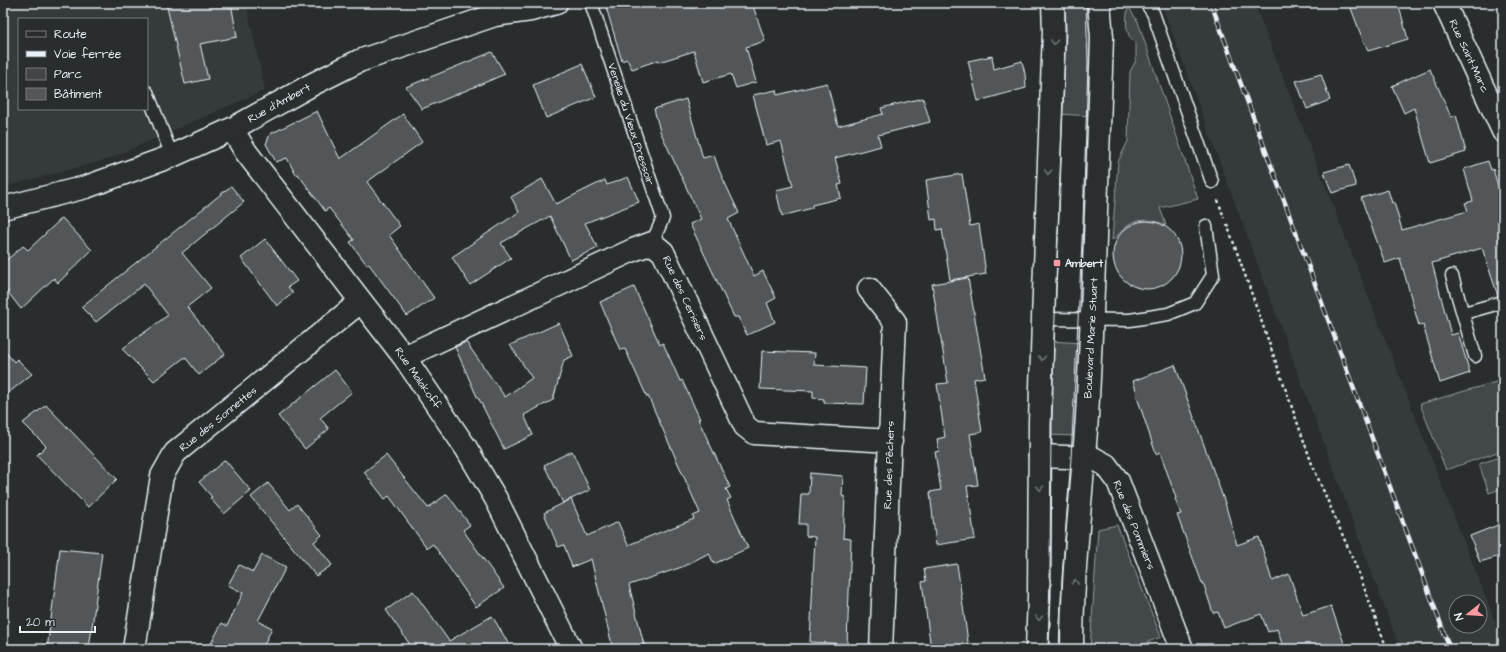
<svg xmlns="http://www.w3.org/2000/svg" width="1506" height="652" font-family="'Architects Daughter',sans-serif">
<rect width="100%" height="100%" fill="#2a2d2e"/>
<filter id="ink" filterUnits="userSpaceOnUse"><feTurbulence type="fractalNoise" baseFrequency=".025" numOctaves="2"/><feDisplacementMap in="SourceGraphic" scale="8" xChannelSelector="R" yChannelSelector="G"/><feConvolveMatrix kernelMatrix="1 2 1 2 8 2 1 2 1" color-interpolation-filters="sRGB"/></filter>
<g filter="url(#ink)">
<!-- built -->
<path fill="#363a3b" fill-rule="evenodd" d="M 3,3 L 246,3 L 265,90 L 106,160 L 3,187 ZM 19,19 L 147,19 L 147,109 L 19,109 Z
M 1161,3 L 1254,3 L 1503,642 L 1503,649 L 1400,649 ZM 1456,602 L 1480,602 L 1480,626 L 1456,626 Z"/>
<!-- green -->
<path fill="#424648" stroke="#959ca0" d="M 1060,3 L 1092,3 L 1092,116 L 1057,114 Z
M 1128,6 L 1138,22 L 1198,199 L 1160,208 L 1166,225 C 1151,219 1136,217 1124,229 C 1119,233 1117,237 1112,240 L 1118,162 L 1128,141 L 1130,72 L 1136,60 L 1136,44 C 1124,35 1126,20 1128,6 Z
M 1049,341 L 1083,343 L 1077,436 L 1046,435 Z
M 1503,380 L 1503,450 L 1446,470 L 1420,404 Z
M 1503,456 L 1503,488 L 1489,493 L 1479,464 Z
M 1117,525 L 1161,637 L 1130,649 L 1090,649 L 1098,529 Z"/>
<!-- building -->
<path fill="#535759" stroke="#e8f1f8" d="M 166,3 L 231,3 L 237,37 L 200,44 L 208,79 L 185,84 Z
M 621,3 L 689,3 L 691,8 L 707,3 L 752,3 L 765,41 L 746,47 L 756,82 L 736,88 L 731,74 L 703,82 L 694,51 L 659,62 L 659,60 L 632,69 L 627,59 L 622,61 L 606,7 Z
M 1349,3 L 1398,3 L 1408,39 L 1368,51 L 1365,43 L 1364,43 Z
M 492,52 L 505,74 L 422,109 L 406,87 Z
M 992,56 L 994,69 L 1022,61 L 1025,74 L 1026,88 L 978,101 L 968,61 Z
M 582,64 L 596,97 L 546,118 L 533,85 Z
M 1430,69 L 1451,117 L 1456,115 L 1466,152 L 1430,163 L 1414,108 L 1404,113 L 1392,86 Z
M 1321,74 L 1330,100 L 1307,109 L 1296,81 Z
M 827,83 L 838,126 L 883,114 L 881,108 L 923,98 L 930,122 L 878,135 L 881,146 L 835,158 L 842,184 L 838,185 L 841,198 L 812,205 L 812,208 L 782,216 L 776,190 L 793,186 L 781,141 L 766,145 L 753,95 L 776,90 L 777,95 Z
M 686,99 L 703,158 L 714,155 L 719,170 L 739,213 L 728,219 L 754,276 L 763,271 L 776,298 L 767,303 L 775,322 L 747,335 L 738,317 L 734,317 L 690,224 L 701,219 L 660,131 L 654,109 Z
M 317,111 L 340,159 L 403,114 L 422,142 L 367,182 L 400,226 L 389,235 L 434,298 L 407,316 L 369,264 L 367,265 L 350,242 L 354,240 L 329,208 L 325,211 L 298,174 L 296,175 L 287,158 L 276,162 L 266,144 L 270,134 Z
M 1488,161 L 1491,170 L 1493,169 L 1503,203 L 1503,295 L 1498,296 L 1482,248 L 1432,263 L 1451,335 L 1458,333 L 1470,373 L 1440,383 L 1423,325 L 1419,326 L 1400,258 L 1385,263 L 1361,198 L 1388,190 L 1392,203 L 1394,202 L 1402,230 L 1450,216 L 1468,211 L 1465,203 L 1473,201 L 1464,169 Z
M 1349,165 L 1356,186 L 1332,193 L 1324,172 Z
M 962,174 L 970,226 L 979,224 L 986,274 L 950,280 L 942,229 L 937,230 L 936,219 L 931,220 L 926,180 Z
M 628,177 L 639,202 L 585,223 L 598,248 L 571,260 L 550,216 L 501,243 L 511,258 L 470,285 L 452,257 L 519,212 L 511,197 L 542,179 L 556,204 L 605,180 L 607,185 Z
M 231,186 L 244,202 L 182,253 L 211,288 L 187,307 L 225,354 L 199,375 L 185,357 L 154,381 L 122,349 L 168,315 L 144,284 L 96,322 L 81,307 Z
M 62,218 L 92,250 L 58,283 L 54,278 L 21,309 L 3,286 L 3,263 L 23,246 L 28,250 Z
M1113 255a34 34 0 1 1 68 0a34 34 0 1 1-68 0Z
M 265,239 L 297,281 L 288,287 L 293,293 L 277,306 L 241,258 Z
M 968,278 L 985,377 L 974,379 L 982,432 L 970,434 L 978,485 L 967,486 L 975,539 L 936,545 L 930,492 L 941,490 L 935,452 L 939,451 L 937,439 L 945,437 L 937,384 L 948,383 L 932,284 Z
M 634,287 L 660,345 L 663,343 L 680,381 L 682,380 L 700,419 L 698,419 L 730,487 L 726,489 L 731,498 L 727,500 L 748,548 L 714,564 L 709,553 L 682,567 L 629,585 L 645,649 L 613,649 L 591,559 L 572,567 L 564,545 L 558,547 L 544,513 L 571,499 L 587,536 L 618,522 L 628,545 L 694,519 L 693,516 L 700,513 L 648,396 L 647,397 L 625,349 L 620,350 L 600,302 Z
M 559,323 L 573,356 L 564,360 L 553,400 L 524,415 L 533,435 L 504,449 L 479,399 L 478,399 L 455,347 L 466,342 L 505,397 L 532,378 L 510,345 Z
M 3,349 L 14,362 L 17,359 L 32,374 L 3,397 Z
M 762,351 L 815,353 L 814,365 L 866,368 L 864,404 L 824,403 L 824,399 L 813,398 L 813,391 L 760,389 Z
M 1175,365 L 1225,503 L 1237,545 L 1259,537 L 1272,581 L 1289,574 L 1303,615 L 1331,606 L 1346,649 L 1284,649 L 1277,629 L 1268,632 L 1261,614 L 1224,628 L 1218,612 L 1213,613 L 1203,582 L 1202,583 L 1177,515 L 1181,514 L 1175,499 L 1176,498 L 1160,452 L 1156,454 L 1136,394 L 1137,393 L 1133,381 Z
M 335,370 L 352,392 L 320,418 L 329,429 L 305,449 L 278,416 Z
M 46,405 L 117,479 L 88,507 L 37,455 L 46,446 L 23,423 Z
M 572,451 L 590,490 L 563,503 L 544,465 Z
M 386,455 L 428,508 L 447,494 L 470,525 L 463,530 L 504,588 L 476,607 L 433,544 L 427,548 L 389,496 L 385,499 L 364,472 Z
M 225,460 L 251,491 L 224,514 L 210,498 L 212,497 L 199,482 Z
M 810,473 L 843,476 L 842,496 L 845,497 L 843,538 L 851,539 L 847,644 L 810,642 L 815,537 L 806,536 L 806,524 L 799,524 L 801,494 L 809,494 Z
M 268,483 L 290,510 L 297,504 L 322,535 L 314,542 L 332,565 L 316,576 L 251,497 Z
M 1503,523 L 1503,555 L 1480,562 L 1470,536 Z
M 60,549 L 102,553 L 89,649 L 47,649 Z
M 262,555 L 286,567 L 258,621 L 272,628 L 262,649 L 208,649 L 222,623 L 227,626 L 243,593 L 228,585 L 239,565 L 253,572 Z
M 957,564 L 969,649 L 931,649 L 922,582 L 926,581 L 924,569 Z
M 413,591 L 449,641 L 492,616 L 512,649 L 413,649 L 386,610 Z"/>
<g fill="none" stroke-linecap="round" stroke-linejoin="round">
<!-- service casing -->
<g stroke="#e8f1f8" stroke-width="15">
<path id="service" d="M 591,3 L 663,218 L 652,243
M 1146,3 L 1153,13 L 1212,182
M 147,92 L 172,156
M 1452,276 L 1475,356
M 1464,313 L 1503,302
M 1043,319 L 1130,320 L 1168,314 L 1195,303 L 1213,275 L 1206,226"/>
</g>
<!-- minor casing -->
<g stroke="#e8f1f8" stroke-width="25">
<path id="minor" d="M 232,129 L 246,152 L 404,357 L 466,448 L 496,499 L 571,649
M 869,289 L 895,322 L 881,649
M 404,357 L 633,250 L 652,243 L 663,252 L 745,426 L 754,433 L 891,441
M 1040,456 L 1093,458 L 1106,465 L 1118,481 L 1182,649
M 134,649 L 162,476 L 175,453 L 360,302"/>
</g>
<!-- tertiary casing -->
<g stroke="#e8f1f8" stroke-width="25">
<path id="tertiary" d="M 1444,3 L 1503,131
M 3,208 L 86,187 L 172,156 L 232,129 L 313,84 L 359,61 L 495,15 L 531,10 L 556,3"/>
</g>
<!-- secondary casing -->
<g stroke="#e8f1f8" stroke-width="25">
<path id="secondary" d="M 1037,649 L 1039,596 L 1040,422 L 1043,319 L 1054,31 L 1053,3
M 1072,649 C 1072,571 1082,493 1087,416 C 1094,289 1098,163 1102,37 L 1099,3"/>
</g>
<!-- path -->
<path stroke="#e8f1f8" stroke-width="2.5" stroke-dasharray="3 3" stroke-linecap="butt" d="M 1218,200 L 1224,218
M 1227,224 L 1312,464 L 1358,571 L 1387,649"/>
<!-- service -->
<use href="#service" stroke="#2a2d2e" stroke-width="12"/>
<!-- minor -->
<use href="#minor" stroke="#2a2d2e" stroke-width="22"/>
<!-- tertiary -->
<use href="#tertiary" stroke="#2a2d2e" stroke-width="22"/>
<!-- secondary -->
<use href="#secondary" stroke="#2a2d2e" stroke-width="22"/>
<!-- tram -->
<path stroke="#e8f1f8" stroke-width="1" d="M 1048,649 L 1050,578 L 1051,425 L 1065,47 L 1065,3
M 1059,649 L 1062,578 L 1071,458 L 1083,222 L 1088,63 L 1086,3"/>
<!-- rail casing -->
<g stroke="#e8f1f8" stroke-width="4.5">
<path id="rail" d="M 1211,3 L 1450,649"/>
</g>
<!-- rail -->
<use href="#rail" stroke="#2a2d2e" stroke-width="3" stroke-dasharray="9" stroke-linecap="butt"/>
</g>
<!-- one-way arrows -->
<defs><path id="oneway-chevron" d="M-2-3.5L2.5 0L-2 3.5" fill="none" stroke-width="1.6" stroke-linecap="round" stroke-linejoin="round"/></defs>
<g stroke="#6c7275">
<use href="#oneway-chevron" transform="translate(1054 42) rotate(92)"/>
<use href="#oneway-chevron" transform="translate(1048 172) rotate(92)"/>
<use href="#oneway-chevron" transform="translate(1042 358) rotate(92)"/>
<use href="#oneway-chevron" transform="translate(1040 488) rotate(90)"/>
<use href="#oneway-chevron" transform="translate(1075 582) rotate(-86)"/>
<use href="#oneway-chevron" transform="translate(1039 618) rotate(92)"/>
</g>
</g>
<!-- markers -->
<rect fill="#ff9aa2" stroke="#2a2d2e" stroke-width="1.5" x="1053" y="259" width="8" height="8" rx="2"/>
<g text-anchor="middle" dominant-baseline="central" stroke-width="3" stroke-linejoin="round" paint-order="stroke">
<!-- street labels -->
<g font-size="11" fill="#e8f1f8" stroke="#2a2d2e">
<text transform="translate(1469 56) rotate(65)">Rue Saint-Marc</text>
<text transform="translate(279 103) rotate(-29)">Rue d'Ambert</text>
<text transform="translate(631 124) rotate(72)">Venelle du Vieux Pressoir</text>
<text transform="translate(685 298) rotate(65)">Rue des Cerisiers</text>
<text transform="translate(1091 338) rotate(-87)">Boulevard Marie Stuart</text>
<text transform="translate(418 378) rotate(55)">Rue Malakoff</text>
<text transform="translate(218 419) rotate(-39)">Rue des Sonnettes</text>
<text transform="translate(889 465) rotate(-88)">Rue des Pêchers</text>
<text transform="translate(1134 525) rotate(68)">Rue des Pommiers</text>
</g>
<!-- poi labels -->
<g font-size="11" font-weight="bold" fill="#e8f1f8" stroke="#2a2d2e" text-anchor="start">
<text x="1065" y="263">Ambert</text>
</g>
</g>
<!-- margin -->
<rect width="1506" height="652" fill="none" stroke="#2a2d2e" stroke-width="16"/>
<rect x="8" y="8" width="1490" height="636" fill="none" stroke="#e8f1f8" stroke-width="1.5" filter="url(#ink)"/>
<!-- legend -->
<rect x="18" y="18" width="130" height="92" fill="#2a2d2e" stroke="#767b7f"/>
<rect x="26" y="31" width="20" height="6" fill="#2a2d2e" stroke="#767b7f"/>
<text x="54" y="38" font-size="12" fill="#e8f1f8">Route</text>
<rect x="26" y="51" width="20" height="6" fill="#e8f1f8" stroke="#767b7f"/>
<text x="54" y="58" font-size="12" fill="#e8f1f8">Voie ferrée</text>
<rect x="26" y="68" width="20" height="12" fill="#424648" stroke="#767b7f"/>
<text x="54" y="78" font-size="12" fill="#e8f1f8">Parc</text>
<rect x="26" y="88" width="20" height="12" fill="#535759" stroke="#767b7f"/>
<text x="54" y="98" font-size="12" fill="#e8f1f8">Bâtiment</text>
<!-- north arrow -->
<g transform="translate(1468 614) rotate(253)"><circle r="19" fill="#2a2d2e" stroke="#767b7f"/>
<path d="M0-3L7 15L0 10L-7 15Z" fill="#ff9aa2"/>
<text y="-6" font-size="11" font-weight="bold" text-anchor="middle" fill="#e8f1f8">N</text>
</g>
<!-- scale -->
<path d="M20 626v6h75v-6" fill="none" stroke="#e8f1f8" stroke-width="2"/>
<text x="26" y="626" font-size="12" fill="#e8f1f8" stroke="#2a2d2e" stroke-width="3" paint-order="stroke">20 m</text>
</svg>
